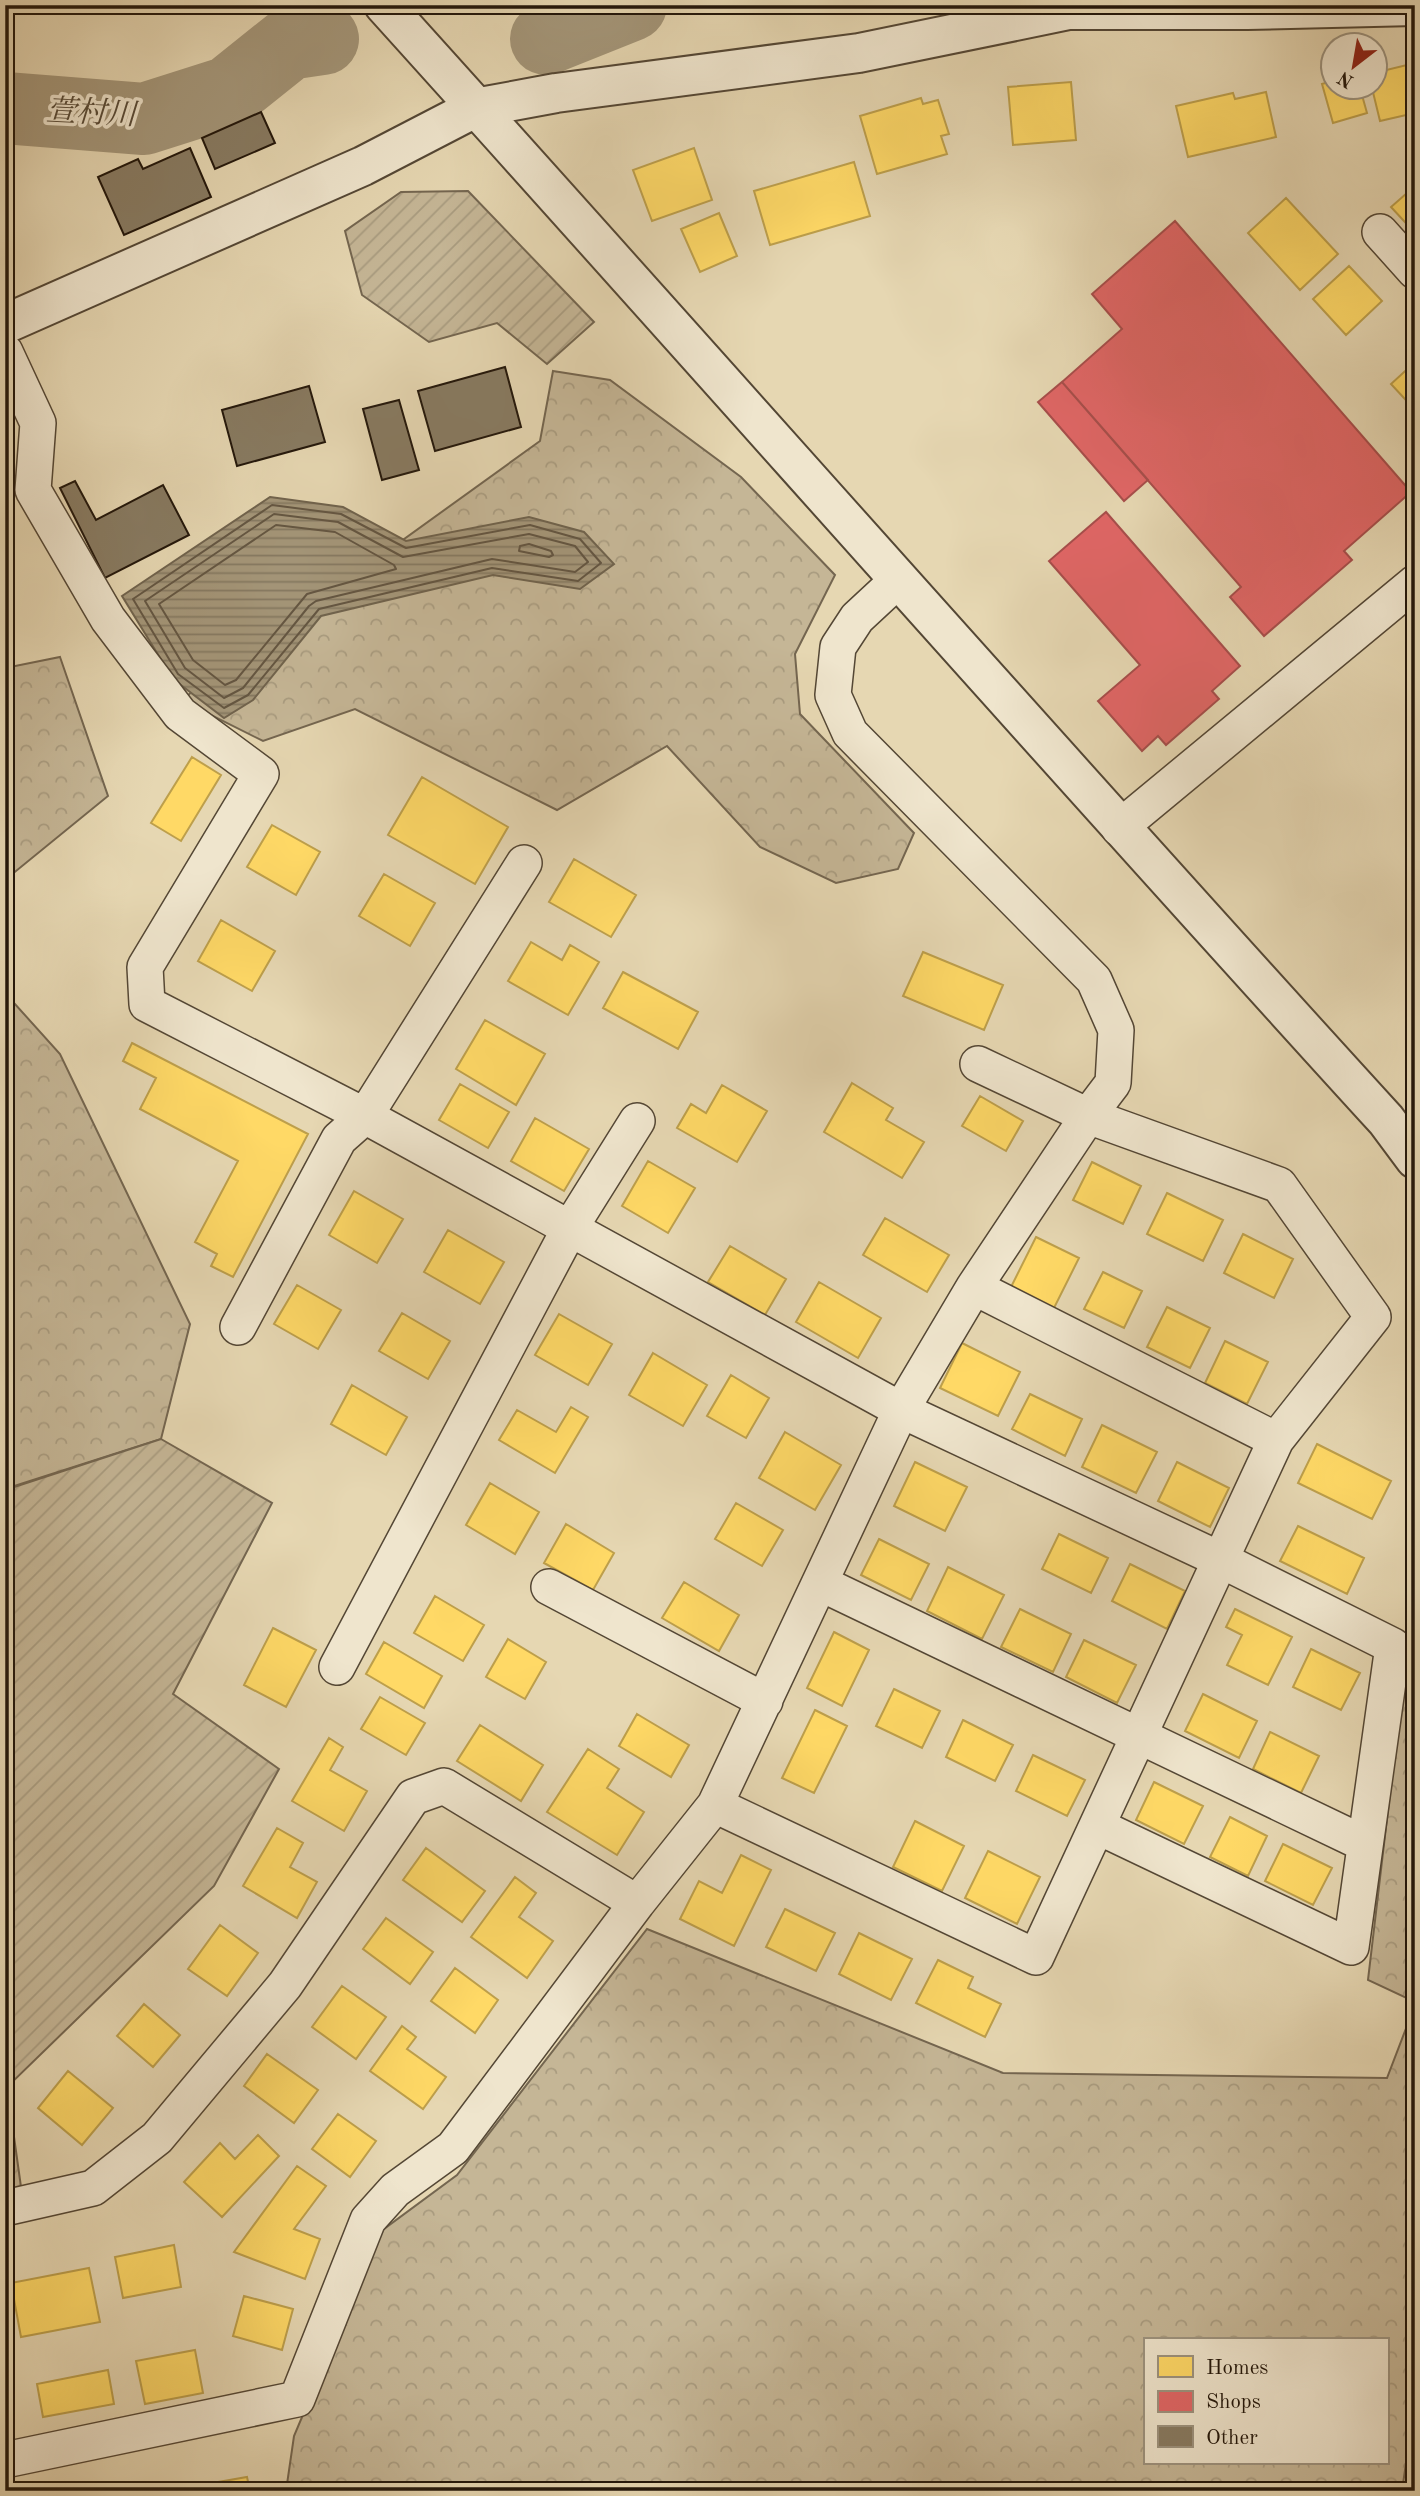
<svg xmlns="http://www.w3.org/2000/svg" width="1420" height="2496" font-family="'Old Standard TT','Noto Serif JP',serif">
<defs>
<pattern id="forest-crowns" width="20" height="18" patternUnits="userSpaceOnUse" patternTransform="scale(1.75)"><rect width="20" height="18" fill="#c5b696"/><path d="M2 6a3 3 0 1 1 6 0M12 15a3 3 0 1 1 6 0" fill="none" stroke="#a99c80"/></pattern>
<pattern id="garden-furrows" width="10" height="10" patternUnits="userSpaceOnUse" patternTransform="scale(1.75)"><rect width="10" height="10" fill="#c5b696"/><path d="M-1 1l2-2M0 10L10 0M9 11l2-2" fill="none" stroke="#a99c80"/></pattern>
<pattern id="water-rules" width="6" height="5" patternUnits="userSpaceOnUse" patternTransform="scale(1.75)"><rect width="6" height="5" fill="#a49679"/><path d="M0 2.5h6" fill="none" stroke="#857961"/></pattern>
</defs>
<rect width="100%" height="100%" fill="#e6d7b2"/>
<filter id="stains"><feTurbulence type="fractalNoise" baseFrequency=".00286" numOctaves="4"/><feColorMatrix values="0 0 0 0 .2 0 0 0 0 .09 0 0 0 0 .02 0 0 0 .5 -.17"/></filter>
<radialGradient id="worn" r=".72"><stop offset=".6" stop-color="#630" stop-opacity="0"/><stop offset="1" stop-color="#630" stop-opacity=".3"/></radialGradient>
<!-- forest -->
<path fill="url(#forest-crowns)" stroke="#746650" stroke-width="2" fill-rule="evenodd" d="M 553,371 L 610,380 L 741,477 L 835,575 L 795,654 L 800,714 L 914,833 L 898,869 L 836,883 L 760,847 L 667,746 L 557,810 L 355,709 L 263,741 L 181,700 L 540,441 Z
M 60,657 L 108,796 L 5,880 L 5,668 Z
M 5,993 L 60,1054 L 190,1324 L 161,1439 L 5,1489 Z
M 1415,1581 L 1415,2002 L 1368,1980 Z
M 647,1929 L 1003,2073 L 1387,2078 L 1415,2005 L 1415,2401 L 1402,2491 L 286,2491 L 294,2436 L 380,2232 L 457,2175 ZM 1145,2340 L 1387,2340 L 1387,2463 L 1145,2463 Z"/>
<!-- garden -->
<path fill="url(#garden-furrows)" stroke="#746650" stroke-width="2" d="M 468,191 L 594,322 L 547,364 L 497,323 L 429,342 L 362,295 L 345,231 L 401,192 Z
M 161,1439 L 272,1503 L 173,1694 L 279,1769 L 214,1886 L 7,2087 L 22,2194 L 5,2198 L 5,1490 Z"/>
<!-- water -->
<path fill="url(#water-rules)" stroke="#70634d" stroke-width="2" d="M 270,497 L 343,507 L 406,541 L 529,517 L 584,532 L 614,564 L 580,589 L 493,575 L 321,616 L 253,700 L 224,718 L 173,679 L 122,596 Z"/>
<!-- homes -->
<path fill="#ffd966" stroke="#bd9f4b" stroke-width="2" d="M 1415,63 L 1415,113 L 1380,121 L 1372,88 L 1374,88 L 1374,73 Z
M 1332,81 L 1332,88 L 1360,88 L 1367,113 L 1333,123 L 1322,84 Z
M 1071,82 L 1076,140 L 1013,145 L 1008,87 Z
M 1266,92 L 1276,137 L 1188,157 L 1176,106 L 1233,93 L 1235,99 Z
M 921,98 L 923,104 L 938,100 L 949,134 L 941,136 L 947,154 L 877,174 L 860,116 Z
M 694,148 L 712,200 L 652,221 L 633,170 Z
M 854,162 L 870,216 L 770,245 L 754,191 Z
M 1415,186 L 1415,233 L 1391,207 Z
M 1286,198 L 1338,254 L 1300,290 L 1248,233 Z
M 719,213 L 737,256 L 700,272 L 681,229 Z
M 1349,266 L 1382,301 L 1346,335 L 1313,299 Z
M 1415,362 L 1415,410 L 1391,384 Z
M 192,757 L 221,775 L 181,841 L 151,823 Z
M 422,777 L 508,827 L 475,884 L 388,835 Z
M 272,825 L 320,852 L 296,895 L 247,867 Z
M 574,859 L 636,895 L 611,937 L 549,902 Z
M 384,874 L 435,903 L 410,946 L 359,916 Z
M 221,920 L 275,951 L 252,991 L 198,961 Z
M 531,942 L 562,960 L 570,945 L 599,962 L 568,1015 L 508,981 Z
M 923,952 L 1003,985 L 984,1030 L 903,996 Z
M 623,972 L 698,1012 L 678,1049 L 603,1008 Z
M 485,1020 L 545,1054 L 516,1105 L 456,1069 Z
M 132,1043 L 308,1134 L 233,1277 L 211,1266 L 217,1254 L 195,1242 L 238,1161 L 140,1109 L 156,1078 L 123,1061 Z
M 852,1083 L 893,1108 L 886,1120 L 924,1142 L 902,1178 L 824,1132 Z
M 460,1084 L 509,1112 L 488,1148 L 439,1120 Z
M 722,1085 L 767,1111 L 737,1162 L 677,1128 L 691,1104 L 706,1113 Z
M 980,1096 L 1023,1121 L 1006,1151 L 962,1126 Z
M 535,1118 L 589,1149 L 564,1191 L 511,1161 Z
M 648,1161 L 695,1188 L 668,1233 L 622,1206 Z
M 1092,1162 L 1141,1186 L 1123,1224 L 1073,1200 Z
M 354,1191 L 403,1219 L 377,1263 L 329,1235 Z
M 1167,1193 L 1223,1220 L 1203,1261 L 1147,1234 Z
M 885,1218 L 949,1255 L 927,1292 L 863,1255 Z
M 448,1230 L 504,1262 L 480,1304 L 424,1272 Z
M 1243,1234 L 1293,1259 L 1274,1298 L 1224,1273 Z
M 1036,1237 L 1079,1258 L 1054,1308 L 1011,1287 Z
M 730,1246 L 786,1279 L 765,1315 L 708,1282 Z
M 1103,1272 L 1142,1291 L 1124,1328 L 1084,1309 Z
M 819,1282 L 881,1318 L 858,1358 L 796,1322 Z
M 297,1285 L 341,1310 L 318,1349 L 274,1324 Z
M 1167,1307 L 1210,1328 L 1190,1368 L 1147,1347 Z
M 402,1313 L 450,1341 L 428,1379 L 379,1351 Z
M 559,1314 L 612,1344 L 588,1385 L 535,1355 Z
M 1225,1341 L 1268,1362 L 1247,1404 L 1205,1383 Z
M 962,1343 L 1020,1372 L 998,1416 L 940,1388 Z
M 653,1353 L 707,1385 L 683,1426 L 629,1395 Z
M 731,1375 L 769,1398 L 746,1438 L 707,1416 Z
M 352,1385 L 407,1417 L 386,1455 L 331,1424 Z
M 1030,1394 L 1082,1419 L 1065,1456 L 1012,1429 Z
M 571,1407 L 588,1417 L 555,1473 L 499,1440 L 517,1410 L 556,1432 Z
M 1102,1425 L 1157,1452 L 1136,1493 L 1082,1467 Z
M 785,1432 L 841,1465 L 815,1510 L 759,1478 Z
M 1317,1444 L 1391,1481 L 1372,1519 L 1298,1483 Z
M 915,1462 L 967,1487 L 945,1531 L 894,1506 Z
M 1177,1462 L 1229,1488 L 1210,1527 L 1158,1501 Z
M 490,1483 L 539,1512 L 515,1554 L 466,1525 Z
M 736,1503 L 783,1530 L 762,1566 L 715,1539 Z
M 566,1524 L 614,1553 L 593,1590 L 544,1563 Z
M 1298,1526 L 1364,1558 L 1347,1594 L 1280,1561 Z
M 1059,1534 L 1108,1558 L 1091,1593 L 1042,1569 Z
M 879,1539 L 929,1564 L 911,1600 L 861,1575 Z
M 1130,1564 L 1185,1591 L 1167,1629 L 1112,1601 Z
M 948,1567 L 1004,1595 L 982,1639 L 927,1611 Z
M 684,1582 L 739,1615 L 719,1651 L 662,1618 Z
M 435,1596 L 484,1625 L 463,1661 L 414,1633 Z
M 1020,1609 L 1071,1634 L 1053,1672 L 1001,1647 Z
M 1235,1609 L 1292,1637 L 1268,1685 L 1227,1665 L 1242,1635 L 1226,1627 Z
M 273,1628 L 316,1650 L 286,1707 L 244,1685 Z
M 834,1632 L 869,1650 L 842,1706 L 807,1688 Z
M 508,1639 L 546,1662 L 525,1699 L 486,1677 Z
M 1084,1640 L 1136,1665 L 1117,1703 L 1066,1677 Z
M 384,1642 L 442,1676 L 424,1708 L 366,1674 Z
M 1311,1649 L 1360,1673 L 1341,1710 L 1293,1687 Z
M 894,1689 L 940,1711 L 922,1748 L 876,1726 Z
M 1203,1694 L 1257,1721 L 1239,1758 L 1185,1731 Z
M 380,1697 L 425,1723 L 406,1755 L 361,1729 Z
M 815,1710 L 847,1726 L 814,1793 L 782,1778 Z
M 637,1714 L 689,1745 L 671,1777 L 619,1746 Z
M 963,1720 L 1013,1745 L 995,1781 L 946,1757 Z
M 480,1725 L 543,1765 L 521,1801 L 457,1761 Z
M 1270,1732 L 1319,1756 L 1301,1793 L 1253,1769 Z
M 329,1738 L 343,1747 L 330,1770 L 367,1791 L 344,1831 L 292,1801 Z
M 588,1749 L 619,1769 L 607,1788 L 644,1812 L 617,1855 L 547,1812 Z
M 1033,1755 L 1085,1780 L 1067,1816 L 1016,1791 Z
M 1154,1782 L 1203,1806 L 1184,1844 L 1136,1820 Z
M 1230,1817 L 1267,1836 L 1248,1876 L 1210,1857 Z
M 915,1821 L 964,1846 L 942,1891 L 893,1867 Z
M 277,1828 L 303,1843 L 290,1867 L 317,1882 L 297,1918 L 243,1886 Z
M 1283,1844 L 1332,1868 L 1313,1905 L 1265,1881 Z
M 426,1848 L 485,1891 L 462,1922 L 403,1880 Z
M 988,1851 L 1040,1877 L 1017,1924 L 965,1898 Z
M 741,1855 L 771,1870 L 734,1946 L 680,1919 L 699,1881 L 722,1893 Z
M 515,1877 L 536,1893 L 519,1917 L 553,1941 L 527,1978 L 471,1937 Z
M 785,1909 L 835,1933 L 816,1971 L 766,1947 Z
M 386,1918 L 433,1952 L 410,1984 L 363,1949 Z
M 220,1925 L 258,1953 L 227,1996 L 188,1969 Z
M 859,1933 L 912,1959 L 891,2000 L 839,1974 Z
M 938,1960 L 973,1977 L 968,1988 L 1001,2004 L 985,2037 L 916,2003 Z
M 455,1968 L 498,2000 L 475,2033 L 431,2001 Z
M 342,1986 L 386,2017 L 356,2059 L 312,2027 Z
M 144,2004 L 180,2035 L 153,2067 L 117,2036 Z
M 402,2026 L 416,2037 L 407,2049 L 446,2077 L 423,2109 L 370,2071 Z
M 267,2054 L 318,2090 L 294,2123 L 244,2086 Z
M 68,2071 L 113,2108 L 82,2145 L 38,2108 Z
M 338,2114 L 376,2141 L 350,2177 L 312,2149 Z
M 258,2135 L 279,2156 L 222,2217 L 184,2182 L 220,2143 L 235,2159 Z
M 297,2166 L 326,2186 L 294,2229 L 320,2239 L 305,2279 L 234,2252 Z
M 174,2245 L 181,2287 L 123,2298 L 115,2257 Z
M 89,2268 L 100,2322 L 21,2337 L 11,2283 Z
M 244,2296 L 293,2309 L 282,2350 L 233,2336 Z
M 195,2350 L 203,2393 L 145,2404 L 136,2361 Z
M 108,2370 L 114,2404 L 43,2417 L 37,2384 Z
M 247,2477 L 250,2491 L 196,2491 L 195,2486 Z"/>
<!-- shops -->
<path fill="#e06666" stroke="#a74e4b" stroke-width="2" d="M 1175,221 L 1411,492 L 1344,551 L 1352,560 L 1264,636 L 1230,597 L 1241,587 L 1062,382 L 1122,329 L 1092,294 Z
M 1062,382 L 1148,480 L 1124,501 L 1038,402 Z
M 1106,512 L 1240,666 L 1212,691 L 1219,699 L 1166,745 L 1158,736 L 1142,751 L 1098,701 L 1140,665 L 1049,561 Z"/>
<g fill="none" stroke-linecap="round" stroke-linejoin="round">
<!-- shore -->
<path stroke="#645642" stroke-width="2" d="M 272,505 L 341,514 L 406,548 L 530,525 L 580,539 L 601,563 L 578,581 L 492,568 L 319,609 L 248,695 L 224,708 L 178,674 L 133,599 Z
M 274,514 L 338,522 L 403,557 L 529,534 L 575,546 L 588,562 L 575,572 L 492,559 L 316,601 L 309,606 L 243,688 L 224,698 L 185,668 L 145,601 Z
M 276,525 L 335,532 L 394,565 L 396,569 L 307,594 L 236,680 L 225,685 L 193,660 L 159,604 Z
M 529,544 L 551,551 L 553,555 L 549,557 L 519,551 L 520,546 Z"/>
<!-- river -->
<path stroke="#a49679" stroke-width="72" d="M 546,39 L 631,5
M 5,108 L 144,119 L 229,92 L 289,44 L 323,39"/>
</g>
<!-- building -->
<path fill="#887b62" stroke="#23170b" stroke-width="2" d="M 261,112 L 275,143 L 215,169 L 202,138 Z
M 190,148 L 211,197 L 124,235 L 98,177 L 138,159 L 143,169 Z
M 505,367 L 521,427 L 435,451 L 418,391 Z
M 309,386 L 325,442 L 237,466 L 222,410 Z
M 399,400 L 419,470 L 382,480 L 363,409 Z
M 5,432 L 11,444 L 5,447 Z
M 75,481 L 96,520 L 163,485 L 189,535 L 105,578 L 60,488 Z"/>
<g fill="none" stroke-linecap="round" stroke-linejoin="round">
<!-- minor casing -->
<g stroke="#544735" stroke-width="38">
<path id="minor" d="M 1380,232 L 1415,271
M 5,352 L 38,423 L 33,490 L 108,619 L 180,714 L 261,774 L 145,967 L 147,1004 L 365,1116 L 901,1410 L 1221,1560 L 1393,1646 L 1351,1947 L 1097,1826
M 1119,828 L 1415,583
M 974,1287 L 1276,1440
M 238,1327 L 339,1139 L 365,1116 L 524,863
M 820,1583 L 1365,1844
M 549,1587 L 765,1701
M 337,1667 L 570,1228 L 637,1121
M 715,1805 L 1036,1957 L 1276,1440 L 1373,1317 L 1279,1185 L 1088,1116 L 1113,1083 L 1116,1030 L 1094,980 L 850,733 L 833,695 L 838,647 L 857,618 L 899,579
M 5,2208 L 93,2188 L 157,2138 L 285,1985 L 413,1797 L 444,1786 L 637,1903
M 5,2460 L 297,2399 L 368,2220 L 395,2190 L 453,2148 L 637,1903 L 715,1805 L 901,1410 L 974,1287 L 1088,1116 L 978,1064"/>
</g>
<!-- tertiary casing -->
<g stroke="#544735" stroke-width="42">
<path id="tertiary" d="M 384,5 C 719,376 1049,751 1386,1120 L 1415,1159
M 5,324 L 363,166 L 475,108 L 556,93 L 859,53 L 1069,10 L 1247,10 L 1415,6"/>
</g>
<!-- minor -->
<use href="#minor" stroke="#efe5cd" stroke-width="35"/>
<!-- tertiary -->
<use href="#tertiary" stroke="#efe5cd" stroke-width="38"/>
</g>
<g text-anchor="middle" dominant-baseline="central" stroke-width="7" stroke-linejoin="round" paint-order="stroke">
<!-- water labels -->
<g font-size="30" font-style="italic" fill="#574a37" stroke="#efe5cd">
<text transform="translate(91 114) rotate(3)">萱村川</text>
</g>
</g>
<!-- margin -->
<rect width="1420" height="2496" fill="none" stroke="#e6d7b2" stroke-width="28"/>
<rect x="7" y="7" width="1406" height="2482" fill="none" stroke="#23170b" stroke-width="3.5"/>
<rect x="14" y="14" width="1392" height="2468" fill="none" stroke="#23170b" stroke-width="2"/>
<!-- legend -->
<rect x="1144" y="2338" width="245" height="126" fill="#efe5cd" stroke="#9d937f" stroke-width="2"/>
<rect x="1158" y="2356" width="35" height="21" fill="#ffd966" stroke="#9d937f" stroke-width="2"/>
<text x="1206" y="2374" font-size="21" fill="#23170b">Homes</text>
<rect x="1158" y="2391" width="35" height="21" fill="#e06666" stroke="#9d937f" stroke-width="2"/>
<text x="1206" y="2408" font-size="21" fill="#23170b">Shops</text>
<rect x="1158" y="2426" width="35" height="21" fill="#887b62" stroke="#9d937f" stroke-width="2"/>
<text x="1206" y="2444" font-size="21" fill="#23170b">Other</text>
<!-- north arrow -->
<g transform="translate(1354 66) rotate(211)"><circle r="33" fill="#efe5cd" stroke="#9d937f" stroke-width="2"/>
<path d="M0-5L12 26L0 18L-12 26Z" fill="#8f2418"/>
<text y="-10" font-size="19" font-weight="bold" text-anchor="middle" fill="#23170b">N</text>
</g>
<rect width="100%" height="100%" filter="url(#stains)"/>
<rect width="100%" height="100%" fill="url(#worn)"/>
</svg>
